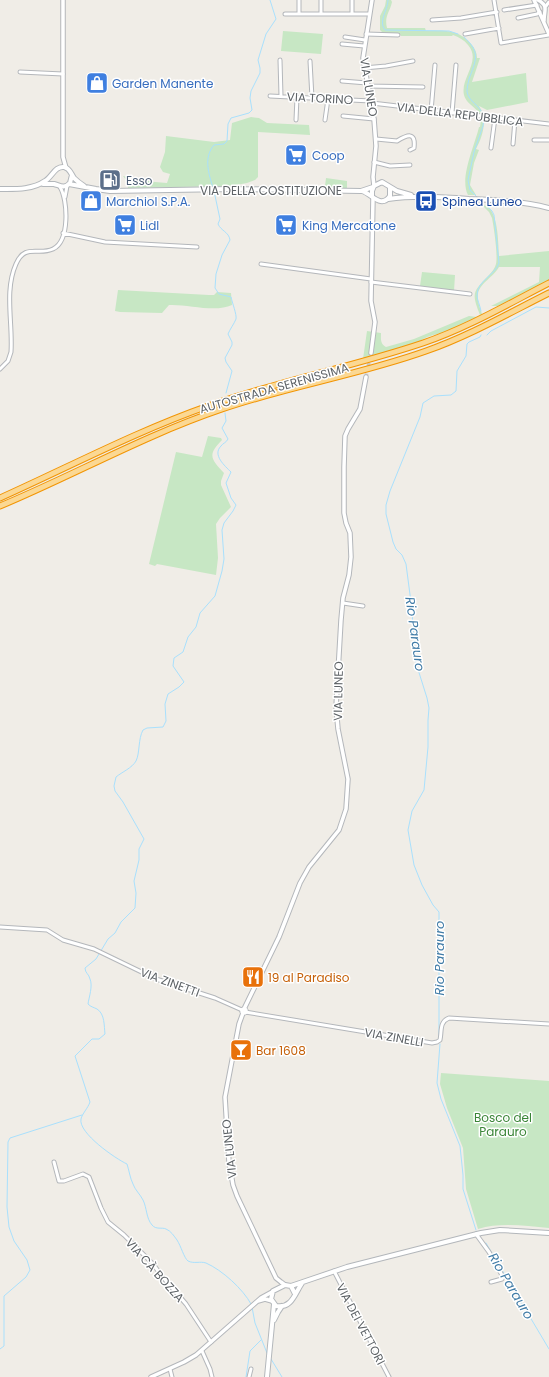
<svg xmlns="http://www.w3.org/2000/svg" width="549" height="1377" font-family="Poppins,sans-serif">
<rect width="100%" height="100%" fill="#f0ede7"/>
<!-- green -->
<path fill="#c7e7c4" d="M 386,0 L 391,0 L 392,2 C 390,12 384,16 387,28 L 425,28 L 426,31 C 443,30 460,30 471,44 C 475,48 477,53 477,58 L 480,58 L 472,82 L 526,73 L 528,102 L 487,110 L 479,106 C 488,119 483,136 476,149 L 479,150 L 474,163 L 470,185 L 476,195 L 468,195 C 459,178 475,145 479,127 L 480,127 C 484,106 468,109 464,95 C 460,78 482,61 468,45 C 464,40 459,37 453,35 L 452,36 L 401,36 L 400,34 L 384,34 L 380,30 L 380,16 L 385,6 Z
M 283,31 L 323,34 L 321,54 L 281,51 Z
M 251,117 L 259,118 L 267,123 L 309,125 L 310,135 L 258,132 L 258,177 L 255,180 L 247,183 L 230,186 L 128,188 L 128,182 L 123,176 L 155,182 L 167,183 L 170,174 L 163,172 L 160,167 L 165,152 L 166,136 L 214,142 L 230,140 L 232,123 Z
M 326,178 L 347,181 L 347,188 L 330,188 L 325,186 Z
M 482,205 C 499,206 498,243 499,256 L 549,251 L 549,280 L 498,306 L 491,306 L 539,282 L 540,267 L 499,267 C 494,277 478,284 478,295 C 477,302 480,308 482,314 L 480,315 C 471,292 473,292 489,275 C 492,272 495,268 496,264 C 498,256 494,228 492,218 L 489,212 Z
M 422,272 L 455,275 L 454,291 L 420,286 Z
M 118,290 L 209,295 L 214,295 L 217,292 L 231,293 L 232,305 C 215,313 188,304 169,305 L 162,313 L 120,312 L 115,311 Z
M 469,316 L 477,317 C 465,322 453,329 441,333 C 434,335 427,336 420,341 L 363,359 L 367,331 L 381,333 C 381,339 380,344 386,347 L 414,339 Z
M 208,436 L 221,438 L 222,440 C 207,455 211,459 224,473 L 221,481 L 221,485 L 231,507 L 220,518 L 216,524 L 218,558 L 216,575 L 157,564 L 155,566 L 149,564 L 176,452 L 202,457 Z
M 441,1073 L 549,1081 L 549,1228 C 525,1226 501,1222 478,1229 L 466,1189 L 463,1148 L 447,1108 L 440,1084 Z"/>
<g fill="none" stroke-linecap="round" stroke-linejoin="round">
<!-- stream -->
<path stroke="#a9e0fd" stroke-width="1" d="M 388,0 C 388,10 378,21 385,30 L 449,31 L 458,34
M 464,37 C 481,52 476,60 469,79 C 468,84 467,87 467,92 C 469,102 480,105 483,115
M 213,188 C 209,174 203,158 214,145 L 224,144 L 227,141 L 228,124 L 231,118 L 249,113 L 252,110 L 250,98 L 251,91 L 260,73 L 260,68 L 258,60 L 266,34 L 276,19 L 270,0
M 214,191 L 220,219 L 218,224 C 221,231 229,232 230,240 L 222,255 L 216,274 L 215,288 L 219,294 L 231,297 C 232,302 237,315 236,319 C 234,324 230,329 228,334 L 232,342 L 232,345 L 225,358 L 226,362 L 232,371 L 226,393
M 477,197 L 470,190 L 468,180 L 474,152 L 483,126 L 484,118
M 481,311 C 480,305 477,300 477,295 C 477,281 495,275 499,263 L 494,215 L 492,211 L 487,206
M 487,335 L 491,331 L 536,307 L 549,308
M 225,413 L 226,421 L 222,428 L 228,439 C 226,443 223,443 221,446 C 212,455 225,466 231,472 L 226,483 L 231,498 L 236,505 L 233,511 L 224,523 L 222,530 L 224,559 L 222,571 L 215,596 L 200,613 L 196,627 L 188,637 L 183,652 L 174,658 L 173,666 L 184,682 L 179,687 L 168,694 L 165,704 L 166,721 L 163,727 L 147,728 L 143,730 C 138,739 140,753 136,761 C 132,768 122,772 116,777 L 114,786 L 115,791 L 123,802 L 144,839 L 139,849 L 139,860 L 134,881 L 136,893 L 135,908 L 121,922 L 115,933 L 108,939 L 96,959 L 85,968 C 85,973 89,974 90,979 C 93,986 89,997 88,1004 C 91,1007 93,1007 97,1009 C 105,1014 104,1026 105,1034 L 99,1039 L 92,1039 L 75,1056 L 90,1102 C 88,1108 82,1114 81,1119 C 78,1133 116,1159 127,1164 C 129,1170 130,1178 133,1184 C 135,1190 140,1194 143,1200 C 147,1208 146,1218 152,1225 C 156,1230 162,1227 166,1229 C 171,1231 174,1236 177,1240 C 181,1246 184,1258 188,1261 C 194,1264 200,1261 206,1263 C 222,1270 243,1289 251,1304
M 412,610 L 406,564 L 402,555 L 396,549 L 393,542 L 386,514 L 386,505 L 390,491 L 420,417 L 423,403 L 434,396 L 451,395 L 456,391 L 457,371 L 466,356 L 467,344 L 469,342 L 480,337 L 481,335
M 412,613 L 416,663 L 427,698 L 429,708 L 428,720 L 428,747 L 424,790 L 412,811 L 408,830 L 414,865 L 422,885 L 433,905 L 439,912 L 439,1037
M 440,1044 L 437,1083 L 441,1099 L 460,1146 L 463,1175 L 463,1189 L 476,1230
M 486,1243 L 549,1349
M 252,1307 L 255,1323 L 267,1353
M 0,1349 L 4,1346 L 4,1296 L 26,1277 L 30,1270 L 27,1260 L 14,1241 L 9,1227 L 7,1207 L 8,1142 L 10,1138 L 82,1115
M 271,1359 L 282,1377
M 246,1377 L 250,1351 L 261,1340"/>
<!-- tertiary-tunnel -->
<path stroke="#cccac7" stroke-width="3.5" stroke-dasharray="3.5 2" stroke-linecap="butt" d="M 366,377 L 371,353"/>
<!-- minor casing -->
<g stroke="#b4b7bb" stroke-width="5">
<path id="minor" d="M 321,0 L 321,14
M 494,0 L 501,43 L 549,35
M 546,6 L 549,2
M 504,10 L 537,5
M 285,14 L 369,14
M 299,14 L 299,0
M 352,14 L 352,0
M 518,18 L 537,14 L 540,12
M 432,20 L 461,18 L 497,12
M 366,34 L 398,35
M 465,34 L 499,28
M 345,37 L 365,40
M 342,44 L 364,46
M 280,60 L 281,96
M 310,61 L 312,98
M 364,68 L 386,66 L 413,61
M 20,72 L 63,74
M 342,81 L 367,83
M 368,86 L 423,87
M 270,96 L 371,101
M 372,103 L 549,124
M 431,111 L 435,65
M 452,113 L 456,65
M 343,116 L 374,119
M 296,120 L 297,97
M 325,120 L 328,99
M 376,139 L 397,141 C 407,135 416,131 414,148 L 410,150
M 534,140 L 549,140
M 513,144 L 515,120
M 491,148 L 495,118
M 374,162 L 390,166 L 410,165
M 65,197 L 67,186
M 63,233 L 105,242 L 197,247
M 261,264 L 371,279
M 371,282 L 470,294
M 0,369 L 8,361 L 11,352 C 13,323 4,291 16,264 C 25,243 38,256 53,249 C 70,241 68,200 60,187
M 343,603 L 363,606
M 410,612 L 413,612
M 0,927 L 47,930 L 63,940 L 94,949 L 156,979 L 215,998 L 242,1010
M 245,1012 L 432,1043 L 437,1042 L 440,1040 C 442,1031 439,1022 449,1018 L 549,1024
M 54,1162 L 59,1181 L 64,1181 L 83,1174 L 89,1177 L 101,1208 L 108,1222 L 124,1235 L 153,1264 L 161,1275 L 186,1304 L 211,1342
M 476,1234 L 489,1252 L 503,1277 L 502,1279 L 491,1282
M 334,1271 L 389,1377
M 202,1351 L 210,1369 L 212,1377
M 170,1369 L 172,1377
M 249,1377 L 251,1369"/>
</g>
<!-- tertiary casing -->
<g stroke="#b4b7bb" stroke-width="5.5">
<path id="tertiary" d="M 63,0 L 63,157 L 66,168
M 372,0 L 363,58 L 374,119 L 376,146 L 373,177 L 374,186
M 534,0 L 549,34
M 538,0 C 549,6 544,10 544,21
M 371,353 L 375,322 L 371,301 L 373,198
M242 1011a2 2 0 1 1 4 0a2 2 0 1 1-4 0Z
M 244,1009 L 279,937 L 300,883 L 309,867 L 339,830 L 346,809 L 348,779 L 338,729 L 336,707 L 341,620 L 343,598 L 349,575 L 351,557 L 350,533 L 346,523 L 344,513 L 344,467 L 345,436 L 348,429 L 360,409 L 366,377
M 243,1013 L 239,1024 L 225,1097 L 229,1162 L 233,1185 L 237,1196 L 276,1278 L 281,1282 L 285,1285
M 258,1301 L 265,1299 L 272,1301
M 151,1377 L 184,1362 L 196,1355 L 261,1298 L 272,1292"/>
</g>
<!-- secondary casing -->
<g stroke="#b3b7bb" stroke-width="6">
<path id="secondary" d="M 43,184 C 47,184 50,184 54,184 C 61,186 64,189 70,183 L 72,175
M 69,184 L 96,189 L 110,191 L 230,189 L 361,191 L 373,187
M 0,189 C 15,189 32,190 45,181 C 52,177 55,166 64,167 C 70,168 71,174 74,178 C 77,181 81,184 84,186
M 362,191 C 372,194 381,209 390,196 L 390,188
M 372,196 L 372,191 L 374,186 L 382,182 L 397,191 L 411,195
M 388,199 C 415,195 442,197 469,199 C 496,200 523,201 549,208
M 291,1286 L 347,1267 L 481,1233 L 500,1230 L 549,1233
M 295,1294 L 291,1286 L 285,1285 L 273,1291 L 271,1299 L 276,1306 C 292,1309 295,1293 302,1283
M 274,1320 L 278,1312 L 282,1306
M 267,1377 L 274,1304"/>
</g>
<!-- motorway casing -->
<g stroke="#f29504" stroke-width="7">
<path id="motorway" d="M 0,498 C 69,467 137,431 208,406 C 278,381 352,367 423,343 C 467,328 508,304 549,283
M 0,506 C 74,475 145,435 222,409 C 289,386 359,375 426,351 C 469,336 509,313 549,293"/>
</g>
<!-- minor -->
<use href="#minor" stroke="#fff" stroke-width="3"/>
<!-- tertiary -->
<use href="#tertiary" stroke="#fff" stroke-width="3.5"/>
<!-- secondary -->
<use href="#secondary" stroke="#fff" stroke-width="4"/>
<!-- motorway -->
<use href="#motorway" stroke="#fbd893" stroke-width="5"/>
</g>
<!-- icons -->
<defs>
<g id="shop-square" transform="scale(1.15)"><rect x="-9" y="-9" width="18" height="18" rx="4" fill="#3f7fe0" stroke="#fff"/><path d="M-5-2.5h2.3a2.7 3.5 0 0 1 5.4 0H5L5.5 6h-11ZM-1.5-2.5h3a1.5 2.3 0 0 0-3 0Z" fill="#fff"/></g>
<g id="supermarket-square" transform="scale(1.15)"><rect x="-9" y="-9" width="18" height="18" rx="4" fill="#3f7fe0" stroke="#fff"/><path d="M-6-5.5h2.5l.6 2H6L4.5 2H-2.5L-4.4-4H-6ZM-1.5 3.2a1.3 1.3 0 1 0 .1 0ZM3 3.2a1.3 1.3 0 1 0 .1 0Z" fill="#fff"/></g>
<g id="fuel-square" transform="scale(1.15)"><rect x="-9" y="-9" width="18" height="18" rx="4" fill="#5c6f8a" stroke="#fff"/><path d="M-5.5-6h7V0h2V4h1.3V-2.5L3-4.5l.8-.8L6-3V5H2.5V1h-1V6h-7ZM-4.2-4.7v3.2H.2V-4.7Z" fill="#fff"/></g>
<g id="bus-square" transform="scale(1.15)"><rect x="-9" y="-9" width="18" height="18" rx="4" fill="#1a4fb4" stroke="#fff"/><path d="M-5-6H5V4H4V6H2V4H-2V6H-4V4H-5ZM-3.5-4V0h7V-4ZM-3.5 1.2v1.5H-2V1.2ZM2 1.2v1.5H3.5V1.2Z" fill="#fff"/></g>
<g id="restaurant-square" transform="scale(1.15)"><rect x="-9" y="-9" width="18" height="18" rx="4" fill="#e8710a" stroke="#fff"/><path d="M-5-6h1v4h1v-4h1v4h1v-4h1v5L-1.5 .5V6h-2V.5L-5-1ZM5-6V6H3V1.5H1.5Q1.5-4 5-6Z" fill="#fff"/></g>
<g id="bar-square" transform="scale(1.15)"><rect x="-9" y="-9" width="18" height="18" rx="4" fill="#e8710a" stroke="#fff"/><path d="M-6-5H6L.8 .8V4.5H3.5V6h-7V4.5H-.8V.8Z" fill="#fff"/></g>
</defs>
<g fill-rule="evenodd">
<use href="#shop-square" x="97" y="83"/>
<use href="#supermarket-square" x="296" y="155"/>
<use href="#fuel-square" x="110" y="180"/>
<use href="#shop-square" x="91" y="201"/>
<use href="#bus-square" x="426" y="201"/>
<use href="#supermarket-square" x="125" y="225"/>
<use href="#supermarket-square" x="286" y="225"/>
<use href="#restaurant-square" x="253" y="977"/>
<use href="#bar-square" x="241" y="1050"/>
</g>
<g text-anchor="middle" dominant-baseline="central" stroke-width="3" stroke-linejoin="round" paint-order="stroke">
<!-- shop labels -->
<g font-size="12" fill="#366cbe" stroke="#fff" text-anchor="start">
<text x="112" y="83">Garden Manente</text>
<text x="312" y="155">Coop</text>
<text x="106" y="201">Marchiol S.P.A.</text>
<text x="140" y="225">Lidl</text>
<text x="302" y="225">King Mercatone</text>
</g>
<!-- street labels -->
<g font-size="12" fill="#5e6367" stroke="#fff">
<text transform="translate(369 87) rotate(81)">VIA LUNEO</text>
<text transform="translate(320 98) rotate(3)">VIA TORINO</text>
<text transform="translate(460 114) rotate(7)">VIA DELLA REPUBBLICA</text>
<text x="271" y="190">VIA DELLA COSTITUZIONE</text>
<text transform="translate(274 388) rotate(-16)">AUTOSTRADA SERENISSIMA</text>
<text transform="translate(338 691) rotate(-89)">VIA LUNEO</text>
<text transform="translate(170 982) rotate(20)">VIA ZINETTI</text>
<text transform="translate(394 1037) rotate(10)">VIA ZINELLI</text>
<text transform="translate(229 1149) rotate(-96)">VIA LUNEO</text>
<text transform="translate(155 1270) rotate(48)">VIA CÀ BOZZA</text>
<text transform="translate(361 1324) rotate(62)">VIA DEI VETTORI</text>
</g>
<!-- service labels -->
<g font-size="12" fill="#4e5e75" stroke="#fff" text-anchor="start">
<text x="126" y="180">Esso</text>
</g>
<!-- transit labels -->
<g font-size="12" fill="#164399" stroke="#fff" text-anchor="start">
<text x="442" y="201">Spinea Luneo</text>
</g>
<!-- food labels -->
<g font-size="12" fill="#c56008" stroke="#fff" text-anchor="start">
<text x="268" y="977">19 al Paradiso</text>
<text x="256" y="1050">Bar 1608</text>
</g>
<!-- park labels -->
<g font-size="12" fill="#3a8537" stroke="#fff">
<text x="503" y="1117">Bosco del<tspan x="503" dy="14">Parauro</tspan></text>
</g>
<!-- water labels -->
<g font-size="13" font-style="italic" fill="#417ca7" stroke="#fff">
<text transform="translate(415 634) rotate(82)">Rio Parauro</text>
<text transform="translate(439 958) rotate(-90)">Rio Parauro</text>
<text transform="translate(511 1286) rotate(59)">Rio Parauro</text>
</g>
</g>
</svg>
